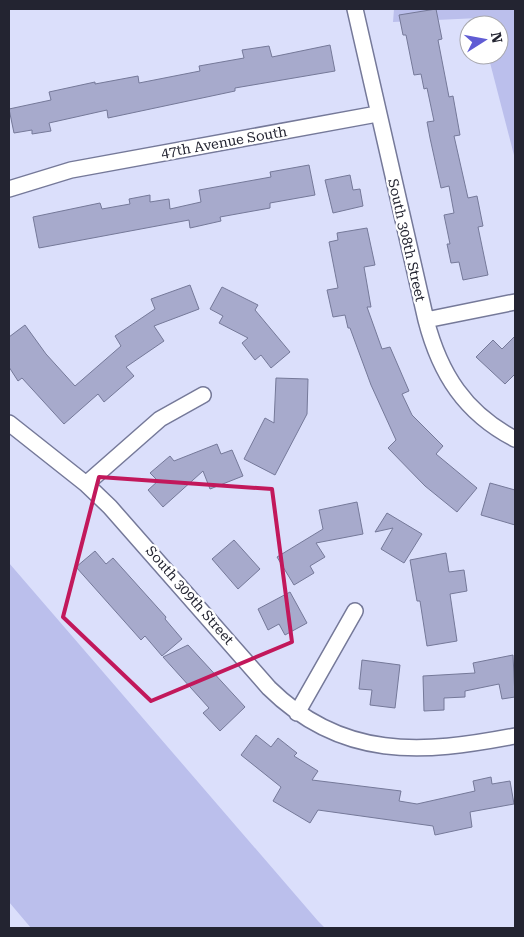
<svg xmlns="http://www.w3.org/2000/svg" width="524" height="937" font-family="'Roboto Serif',serif">
<rect width="100%" height="100%" fill="#dbdffb"/>
<!-- green -->
<path fill="#bbbfec" d="M 394,9 L 515,9 L 515,159 L 488,55 L 499,55 L 499,25 L 481,25 L 479,18 L 393,22 Z
M 9,563 L 318,921 L 325,928 L 31,928 L 9,902 Z"/>
<!-- building -->
<path fill="#a7aacc" stroke="#757999" d="M 436,9 L 442,39 L 438,40 L 449,97 L 453,96 L 460,135 L 454,136 L 468,198 L 477,196 L 483,226 L 478,227 L 488,275 L 463,280 L 459,262 L 451,263 L 447,244 L 450,244 L 444,215 L 454,213 L 449,186 L 441,188 L 430,138 L 427,122 L 434,121 L 427,88 L 424,89 L 421,74 L 414,75 L 406,35 L 403,35 L 399,15 Z
M 330,45 L 335,71 L 235,88 L 235,91 L 108,118 L 107,110 L 49,123 L 51,131 L 32,134 L 32,130 L 14,133 L 9,109 L 51,100 L 49,92 L 95,82 L 95,84 L 138,76 L 139,83 L 200,71 L 199,66 L 244,58 L 242,50 L 269,46 L 272,57 Z
M 309,165 L 315,195 L 270,203 L 270,208 L 220,217 L 221,221 L 190,228 L 189,220 L 39,248 L 33,217 L 100,203 L 102,209 L 130,204 L 129,199 L 150,195 L 150,202 L 169,199 L 170,209 L 201,202 L 199,190 L 271,177 L 270,172 Z
M 350,175 L 353,190 L 360,189 L 363,206 L 333,213 L 325,180 Z
M 367,228 L 375,265 L 364,267 L 371,307 L 367,307 L 382,349 L 390,347 L 409,391 L 402,394 L 412,415 L 443,446 L 436,454 L 477,488 L 457,512 L 425,486 L 388,448 L 396,440 L 371,385 L 350,328 L 348,328 L 345,315 L 333,317 L 327,290 L 338,288 L 329,242 L 338,240 L 337,233 Z
M 190,285 L 199,309 L 154,326 L 164,341 L 126,367 L 134,376 L 104,402 L 98,394 L 64,424 L 22,378 L 18,381 L 9,367 L 9,337 L 25,325 L 46,354 L 75,386 L 121,346 L 115,336 L 155,309 L 151,299 Z
M 222,287 L 258,305 L 255,310 L 290,352 L 271,368 L 261,355 L 255,360 L 242,343 L 248,338 L 219,323 L 223,316 L 210,309 Z
M 515,336 L 515,374 L 505,384 L 476,357 L 493,340 L 502,349 Z
M 276,378 L 308,379 L 307,414 L 275,475 L 244,459 L 265,418 L 274,423 Z
M 217,444 L 221,454 L 232,450 L 243,476 L 210,489 L 203,471 L 163,507 L 148,490 L 158,481 L 150,473 L 170,456 L 174,461 Z
M 490,483 L 515,490 L 515,525 L 481,515 Z
M 357,502 L 363,534 L 316,543 L 325,557 L 310,566 L 314,573 L 294,585 L 277,557 L 323,529 L 319,510 Z
M 387,513 L 422,534 L 404,563 L 381,549 L 393,528 L 375,532 Z
M 234,540 L 260,569 L 238,589 L 212,559 Z
M 95,551 L 106,564 L 113,558 L 166,617 L 165,619 L 182,639 L 162,656 L 145,636 L 141,640 L 76,567 Z
M 446,553 L 449,572 L 464,570 L 467,591 L 450,594 L 457,641 L 427,646 L 420,601 L 417,601 L 410,560 Z
M 290,592 L 307,623 L 285,635 L 279,624 L 268,630 L 258,609 Z
M 188,645 L 245,707 L 220,731 L 203,713 L 209,708 L 163,657 Z
M 513,655 L 515,697 L 502,699 L 499,684 L 465,691 L 465,697 L 444,698 L 444,710 L 424,711 L 423,676 L 475,673 L 473,663 Z
M 362,660 L 400,665 L 395,708 L 370,705 L 372,690 L 359,689 Z
M 256,735 L 271,747 L 278,738 L 297,753 L 294,756 L 318,771 L 312,780 L 401,791 L 399,801 L 417,804 L 475,791 L 473,781 L 491,777 L 492,784 L 510,781 L 514,804 L 470,812 L 472,827 L 435,835 L 433,826 L 318,810 L 310,823 L 273,801 L 281,787 L 241,755 Z"/>
<g fill="none" stroke-linecap="round" stroke-linejoin="round">
<!-- street casing -->
<g stroke="#757999" stroke-width="18">
<path id="street" d="M 355,9 L 426,320 C 440,374 465,413 515,439
M 9,189 L 71,170 L 377,114
M 426,320 L 515,302
M 9,423 L 86,484 L 110,507 L 269,688 C 342,760 422,754 515,736
M 86,484 L 160,419 L 203,395
M 297,713 L 355,611"/>
</g>
<!-- street -->
<use href="#street" stroke="#fff" stroke-width="15"/>
</g>
<!-- marked area -->
<path fill="none" stroke="#c2185b" stroke-width="4" stroke-linejoin="round" d="M 99,477 L 272,489 L 292,642 L 151,701 L 63,617 Z"/>
<g text-anchor="middle" dominant-baseline="central" stroke-width="4.5" stroke-linejoin="round" paint-order="stroke">
<!-- street labels -->
<g font-size="14" fill="#232431" stroke="#fff">
<text transform="translate(224 142) rotate(-10)">47th Avenue South</text>
<text transform="translate(407 240) rotate(77)">South 308th Street</text>
<text transform="translate(190 595) rotate(49)">South 309th Street</text>
</g>
</g>
<!-- border -->
<rect width="524" height="937" fill="none" stroke="#232431" stroke-width="20"/>
<!-- north arrow -->
<g transform="translate(484 40) rotate(79)"><circle r="24" fill="#ffffff" stroke="#a7a7ad"/>
<path d="M0-4L9 19L0 12L-9 19Z" fill="#605cd4"/>
<text y="-8" font-size="14" font-weight="bold" text-anchor="middle" fill="#232431">N</text>
</g>
</svg>
